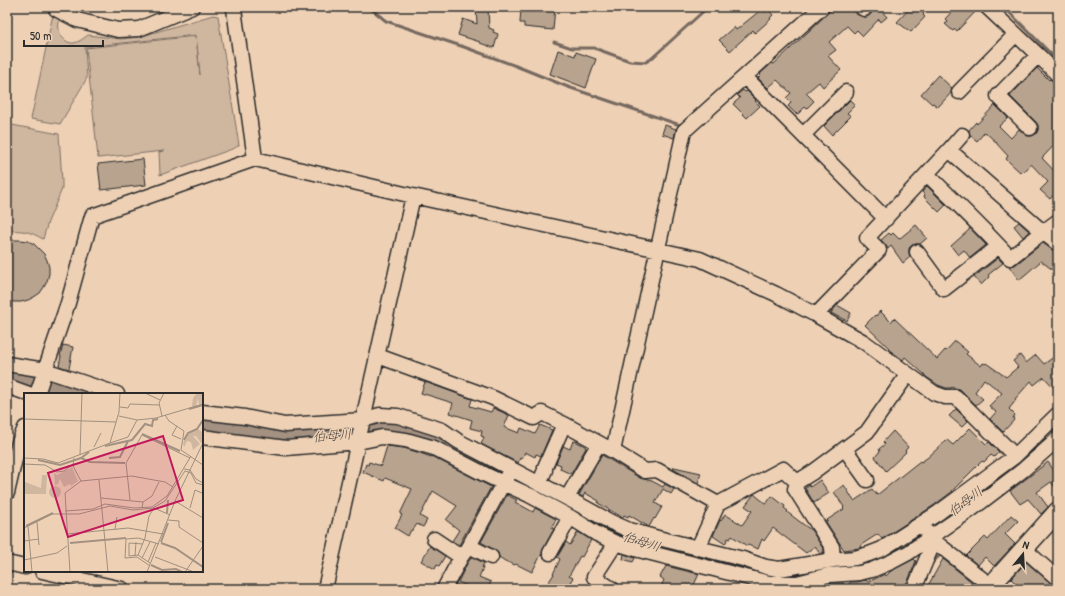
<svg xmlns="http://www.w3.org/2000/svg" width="1065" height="596" font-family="'Patrick Hand','Klee One',sans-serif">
<rect width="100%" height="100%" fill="#eed1b5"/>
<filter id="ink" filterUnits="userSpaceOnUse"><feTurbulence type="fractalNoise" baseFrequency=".025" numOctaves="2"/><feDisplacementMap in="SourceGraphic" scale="8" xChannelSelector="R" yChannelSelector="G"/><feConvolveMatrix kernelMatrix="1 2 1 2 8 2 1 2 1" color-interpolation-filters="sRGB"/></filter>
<g filter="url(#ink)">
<!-- green -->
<path fill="#cfb69f" stroke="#7d7065" d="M 53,14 L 60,18 C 59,22 58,26 59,30 C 60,37 67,44 74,43 C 79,42 84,38 88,35 L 121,39 L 139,37 L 213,15 L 218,16 L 239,145 L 235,148 L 160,175 L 159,152 L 164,151 L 98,158 L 86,48 L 196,36 L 200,75 L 196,35 L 85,47 L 87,78 L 60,124 L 31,119 Z
M 7,124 L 59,134 L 62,181 L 62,189 L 48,222 L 43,239 C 29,231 23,230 7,231 Z"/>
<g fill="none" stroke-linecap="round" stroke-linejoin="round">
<!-- stream -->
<path stroke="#74685f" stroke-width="3" d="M 369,7 L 386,21 L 464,47 L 516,66 L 568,87 L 680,125 L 683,123
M 1004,7 L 1058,61
M 554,42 L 572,48 L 594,48 L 630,61 L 646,62 L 651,59 L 708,7
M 770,45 L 797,20
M 930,565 L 939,556"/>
<!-- river -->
<path stroke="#a49181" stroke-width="19" d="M 7,375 L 31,382 L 69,389 L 82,394
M 202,425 L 298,438 L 397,429 L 417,433 L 436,439 L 490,467 L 603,527 L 626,538 L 651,545 L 708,559 L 774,577 L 869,563 L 884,557 L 905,545 L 957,507
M 1010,467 L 1022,458 L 1058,427"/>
</g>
<!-- building -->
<path fill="#b8a38f" stroke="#2b2b2b" d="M 476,7 L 488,7 L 489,28 L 494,30 L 493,32 L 498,34 L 494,48 L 480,43 L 480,42 L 458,35 L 463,19 L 477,24 Z
M 521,7 L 555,7 L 553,30 L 524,27 L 524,23 L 520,23 Z
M 832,7 L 853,7 L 853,10 L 856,14 L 864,17 L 867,17 L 871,14 L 872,10 L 872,7 L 878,7 L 887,17 L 881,22 L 879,19 L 863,36 L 857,30 L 854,33 L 847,26 L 829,42 L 836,50 L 828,56 L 841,70 L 823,87 L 819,82 L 806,93 L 814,101 L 807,108 L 805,107 L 798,114 L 797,113 L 796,114 L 788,106 L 791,103 L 786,98 L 791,93 L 777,80 L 768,88 L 758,78 L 761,75 L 760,74 L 772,63 L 774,64 L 828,13 Z
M 911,7 L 917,7 L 924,14 L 923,15 L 925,17 L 911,32 L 897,22 Z
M 956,7 L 979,7 L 979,8 L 957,31 L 955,29 L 953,31 L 945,24 L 948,22 L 945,19 Z
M 762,9 L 764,12 L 768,9 L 773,15 L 770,18 L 771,19 L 755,33 L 753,30 L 730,51 L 719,40 L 734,27 L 736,30 Z
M 558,50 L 575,56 L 576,52 L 596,59 L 586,88 L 550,74 Z
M 1037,68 L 1049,80 L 1050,79 L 1058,84 L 1058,141 L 1042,158 L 1058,175 L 1058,190 L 1050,199 L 1040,190 L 1048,182 L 1031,164 L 1024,172 L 1023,171 L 1021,173 L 1006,159 L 1008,156 L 997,144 L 997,143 L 985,132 L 977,141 L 970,135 L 969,130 L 976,122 L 977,124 L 995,105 L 1008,118 L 999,126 L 1011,138 L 1019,129 L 1027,136 L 1032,136 L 1036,134 L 1038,130 L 1038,125 L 1036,122 L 1010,96 Z
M 938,75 L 952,88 L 951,93 L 938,107 L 933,103 L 932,104 L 921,94 Z
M 743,90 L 745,92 L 747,91 L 756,100 L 755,101 L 760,106 L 747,118 L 733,104 L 740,98 L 737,95 Z
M 850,100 L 855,105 L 847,113 L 851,116 L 832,135 L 824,126 Z
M 665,125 L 676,129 L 674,138 L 662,134 Z
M 143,159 L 146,185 L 101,190 L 98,164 Z
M 927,186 L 946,205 L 939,212 L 924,197 L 925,195 L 922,192 Z
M 1019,222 L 1030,232 L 1023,237 L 1014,226 Z
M 916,225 L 927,238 L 920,244 L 916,244 L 912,245 L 909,248 L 909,253 L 910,257 L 903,263 L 891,246 L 888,249 L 885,244 L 881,240 L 889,233 L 891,235 L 893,233 L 899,239 Z
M 970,228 L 986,245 L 970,258 L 964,250 L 958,255 L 951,246 L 969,230 L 969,229 Z
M 14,240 L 21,240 L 28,241 L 34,244 L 44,254 L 47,260 L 49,267 L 49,274 L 47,281 L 44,287 L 40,293 L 34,297 L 28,300 L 21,302 L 14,302 L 7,300 L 7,241 Z
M 1043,243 L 1058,254 L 1058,274 L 1041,261 L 1019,280 L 1009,266 L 1015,265 Z
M 998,258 L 1003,263 L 988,275 L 989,277 L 981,285 L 974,277 Z
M 837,305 L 851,313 L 847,321 L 831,313 Z
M 880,311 L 891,322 L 894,318 L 937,359 L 945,350 L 946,351 L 955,341 L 968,352 L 966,354 L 981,366 L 983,363 L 985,364 L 986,363 L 1006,377 L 1018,367 L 1013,361 L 1020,355 L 1026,363 L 1036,355 L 1044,364 L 1058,354 L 1058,392 L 1044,377 L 1034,385 L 1031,381 L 1015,399 L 1016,400 L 1009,409 L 1015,415 L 1013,418 L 1014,420 L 1003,432 L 990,419 L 996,412 L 989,406 L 1002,393 L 984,379 L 975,392 L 983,399 L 976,405 L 960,389 L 954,388 L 952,387 L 951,388 L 946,388 L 938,385 L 925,376 L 925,375 L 905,357 L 903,360 L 888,349 L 889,348 L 865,325 L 875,315 L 876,316 Z
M 63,345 L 73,347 L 69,369 L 59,366 L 61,356 L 60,356 Z
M 425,382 L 472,399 L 470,406 L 491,412 L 493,408 L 509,415 L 504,427 L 519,433 L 521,428 L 535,434 L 540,425 L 552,430 L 541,456 L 536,454 L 535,457 L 525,452 L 522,459 L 520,458 L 518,463 L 481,444 L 484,437 L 481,436 L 482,431 L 470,428 L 472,420 L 450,413 L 453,403 L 421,393 Z
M 956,409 L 968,421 L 962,427 L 949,416 Z
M 970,428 L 986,444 L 989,442 L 999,452 L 994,457 L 991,455 L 984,462 L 982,461 L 952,491 L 953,491 L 933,506 L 882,539 L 878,534 L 861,545 L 862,547 L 859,548 L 844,550 L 826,522 L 828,521 L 827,520 L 844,509 L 843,508 L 844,507 L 834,492 L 844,485 L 854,501 L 872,489 L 877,495 L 920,461 L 921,462 L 927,458 L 947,440 L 953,445 Z
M 893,431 L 908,447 L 905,451 L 906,452 L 886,471 L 875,457 L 880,451 L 879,449 L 885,444 L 883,442 Z
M 573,441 L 575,442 L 575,441 L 585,446 L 585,447 L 586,448 L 571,474 L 560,469 L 561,465 L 556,463 L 563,446 L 570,449 Z
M 387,446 L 404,448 L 420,453 L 431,457 L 431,456 L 491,487 L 459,545 L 452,541 L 459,530 L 446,520 L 457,506 L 433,491 L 420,516 L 427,520 L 423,527 L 417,524 L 413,530 L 411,530 L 408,536 L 395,528 L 402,515 L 400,514 L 412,489 L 385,478 L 384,481 L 363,472 L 366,464 L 368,465 L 369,462 L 381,466 Z
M 602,455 L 640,478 L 652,481 L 663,487 L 665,484 L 674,489 L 671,494 L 663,489 L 655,503 L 662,507 L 655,519 L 654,518 L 649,527 L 629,515 L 628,517 L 624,515 L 622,518 L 620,516 L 598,503 L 599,501 L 585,493 L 583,497 L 579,495 Z
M 1048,462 L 1058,476 L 1058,491 L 1051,482 L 1037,492 L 1048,507 L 1041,514 L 1028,499 L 1020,504 L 1010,491 Z
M 674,467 L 701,473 L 698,483 L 673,469 Z
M 820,480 L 829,493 L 814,503 L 805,488 L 809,485 L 810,487 Z
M 754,494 L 766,504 L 772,496 L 785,506 L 784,508 L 788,511 L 787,512 L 812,531 L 824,550 L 824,553 L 822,552 L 820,554 L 815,546 L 806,553 L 773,528 L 764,541 L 762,539 L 758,549 L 748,545 L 747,546 L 732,536 L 730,539 L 728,538 L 725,544 L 713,536 L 720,520 L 721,521 L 725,514 L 742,525 L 752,511 L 745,506 Z
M 507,495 L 517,500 L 515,502 L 533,512 L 535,508 L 556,519 L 552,528 L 554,529 L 543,549 L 542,553 L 542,556 L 541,555 L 532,572 L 516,564 L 515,565 L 505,561 L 499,557 L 498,553 L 495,550 L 481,542 Z
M 1011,515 L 1018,521 L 1005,534 L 1015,544 L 994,566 L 985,557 L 978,565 L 966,556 L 985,537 L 988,540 Z
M 578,532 L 591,540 L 582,557 L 580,556 L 569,576 L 573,578 L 570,582 L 583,589 L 551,589 L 546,586 L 554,574 L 553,574 L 560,559 L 557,557 L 566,542 L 570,545 Z
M 430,546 L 445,556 L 439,566 L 437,565 L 435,569 L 421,561 Z
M 624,554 L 635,558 L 633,562 L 623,559 Z
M 472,557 L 484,563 L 482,567 L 483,568 L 479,577 L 491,582 L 488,589 L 474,589 L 458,582 L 468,562 Z
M 914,559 L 916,561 L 908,581 L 900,589 L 814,589 L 814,588 L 830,583 L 843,583 L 846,586 L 851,582 L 857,582 L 866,580 L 868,582 L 885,574 L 886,576 L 891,571 Z
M 943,559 L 977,586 L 975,589 L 926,589 Z
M 1026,562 L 1054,586 L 1051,589 L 1022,589 L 1011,579 Z
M 666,566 L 699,574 L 692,589 L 660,589 L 664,580 L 660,577 Z"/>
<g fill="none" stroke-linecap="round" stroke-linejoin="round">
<!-- minor casing -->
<g stroke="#2b2b2b" stroke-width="17">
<path id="minor" d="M 55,7 L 56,9 L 77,20 L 118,30 L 139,29 L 192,7
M 235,7 L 234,9 L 255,159
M 861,7 L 864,9
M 987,7 L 1038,55 L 1058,75
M 745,77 L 886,219
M 959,92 L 1016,34
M 1030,128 L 998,96 L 1038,55
M 803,135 L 846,92
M 949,150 L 962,135
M 927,174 C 955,202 984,229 1010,258 L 1043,232 L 1058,244
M 917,252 L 944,289 L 999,246
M 816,315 L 879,250 L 867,238 L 949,150 L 1043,232 L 1058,221
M 378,356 L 493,398 L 534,418 L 542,413 L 564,424 L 613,451 L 645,471 L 657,470 L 718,504
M 7,364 L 45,370 L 117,394
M 7,386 L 29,394
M 37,394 L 68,303 L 92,216 L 255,159 L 413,196 L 700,259 L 776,294 L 816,315 L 864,342 L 934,393 L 945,397 L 956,397 L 1015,456
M 202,412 L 245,417 L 285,425 L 363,420 L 380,415 L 398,416 L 442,430 L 458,441 L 580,505 L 611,522 L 629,530 L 658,538 L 743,559 L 766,567 L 779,569 L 833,560 L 855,558 L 869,554 L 882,549 L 938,513 L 1015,456 L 1058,414
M 202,437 L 286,448 L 358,442 L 382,437 L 406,440 L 434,448 L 486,475 L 529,495 L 570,517 L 597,534 L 616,543 L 639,550 L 769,583 L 797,583 L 829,575 L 859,573 L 872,570 L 891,562 L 908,553 L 972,509 L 1023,470 L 1058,439
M 845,449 L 867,480
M 613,451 L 684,131 L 822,7
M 797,482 L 795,489 L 832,547 L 833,560
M 539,484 L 545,470 L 545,467 L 564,424
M 7,493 L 19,442 L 25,428
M 567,498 L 599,443
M 926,531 L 934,541 L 991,586
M 434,539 L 461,557
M 469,546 L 491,557
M 698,548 L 718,504 L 783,469 L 797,482 L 813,472 L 867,432 L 908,374
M 1024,549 L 1058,579
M 550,553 L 570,517
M 7,563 L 25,567
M 42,571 L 122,589
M 325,589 C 354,458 384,327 413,196
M 444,589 L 461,557 L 469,546 L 507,476
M 612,589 L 598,580 L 594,577 L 616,543
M 914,589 L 934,541"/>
</g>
<!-- major casing -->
<g stroke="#2b2b2b" stroke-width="21">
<path id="major" d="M 988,589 L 1058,511"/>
</g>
<!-- minor -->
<use href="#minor" stroke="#eed1b5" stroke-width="14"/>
<!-- major -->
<use href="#major" stroke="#eed1b5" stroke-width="18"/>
</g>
</g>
<g text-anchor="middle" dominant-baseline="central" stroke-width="3" stroke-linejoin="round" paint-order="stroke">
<!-- water labels -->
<g font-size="13" font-style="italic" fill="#494440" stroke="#eed1b5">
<text transform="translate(332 435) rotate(-5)">伯母川</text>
<text transform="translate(965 501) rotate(-37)">伯母川</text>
<text transform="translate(642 541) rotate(17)">伯母川</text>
</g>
</g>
<!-- overview -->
<g transform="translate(24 393)">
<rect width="179" height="179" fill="#eed1b5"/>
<path d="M 173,0 L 178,1 L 179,10 L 175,12 L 174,5 L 172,13 L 168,13 L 169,5 ZM 174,36 L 179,40 L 179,48 L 177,50 L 172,43 L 169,43 L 176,51 L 169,57 L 167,49 L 163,48 L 160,54 L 159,50 L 164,41 ZM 48,74 L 54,88 L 47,93 L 46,91 L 40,94 L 36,86 L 34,91 L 31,92 L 30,80 L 33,82 ZM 18,82 L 23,82 L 22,101 L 0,101 L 1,89 L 17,95 ZM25 99a6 6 0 1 1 12 0a6 6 0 1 1-12 0Z" fill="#cfb69f"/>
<path fill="none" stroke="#a49181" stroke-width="2" d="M 165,16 L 179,12M 118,41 L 156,58M 160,47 L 164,40 L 173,36 L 179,27M 81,53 L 108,47 L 121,31 L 128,33 L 129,27 L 134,26M 57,65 L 66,69 L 101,70M 85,65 L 96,64 L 104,48M 14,67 L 36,72 L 57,65 L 65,59M 143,120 L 144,107M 2,133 L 29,120M 137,149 L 144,130M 46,150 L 102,145M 137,150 L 151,155 L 179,174M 127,172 L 138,177 L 152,176 L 158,179"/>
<path fill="none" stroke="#a08f7e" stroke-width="1" d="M 121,0 L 136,7M 96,14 L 104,15 L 106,11 L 135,12M 141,22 L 145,28 L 160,38 L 157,57 L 179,72M 95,23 L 113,27 L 132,25 L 179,11M 138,23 L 135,10 L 140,0M 0,26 L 92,29M 153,33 L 148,42 L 157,46M 104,44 L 113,27M 86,50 L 95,19 L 96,0M 86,50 L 104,44M 70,54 L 77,40M 56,62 L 58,0M 0,65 L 19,66 L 34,70 L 86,50M 50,65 L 49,73 L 57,88M 0,71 L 21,72 L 33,79 L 40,78 L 49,71M 160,76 L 166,77 L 172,86 L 179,90M 75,87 L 84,179M 77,105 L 119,109M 106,107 L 102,70 L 118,42 L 166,65M 151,108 L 179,125M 118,115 L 119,109 L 128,103 L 135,89M 130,115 L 146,122M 166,115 L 171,97 L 178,100M 41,118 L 69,116 L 81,111 L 110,115 L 128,114 L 143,103 L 167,63M 144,127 L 155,128 L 155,134 L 179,150M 13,129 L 15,152M 4,133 L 8,179M 0,135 L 28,121 L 55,121 L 86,113 L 109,117 L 129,115 L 141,108 L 161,78 L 167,80 L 172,90 L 179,92M 91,136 L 93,124M 43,141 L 104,135 L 139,141M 0,148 L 15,146M 105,150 L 105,163 L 114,162 L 126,170M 105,150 L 119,151M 114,162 L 121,145 L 125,123 L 130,115M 111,163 L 112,149M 131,164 L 170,179M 118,165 L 126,149M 0,167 L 33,160 L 43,153M 124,169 L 132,150M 126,173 L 113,164 L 101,165 L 102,146 L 114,145 L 135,151M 46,179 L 41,100 L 57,88 L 108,83 L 141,89 L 149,94M 123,179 L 151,108 L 179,50M 161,179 L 179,153"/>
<path fill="#c2185b" fill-opacity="0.15" stroke="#c2185b" stroke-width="2" d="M 139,43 L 159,107 L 44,144 L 24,80 Z"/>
<rect width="179" height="179" fill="none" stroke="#2b2b2b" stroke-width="2"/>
</g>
<!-- margin -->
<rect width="1065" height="596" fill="none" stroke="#eed1b5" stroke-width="24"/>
<rect x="12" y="12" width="1041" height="572" fill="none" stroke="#2b2b2b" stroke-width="1.5" filter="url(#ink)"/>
<!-- north arrow -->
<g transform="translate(1023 554) rotate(18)" stroke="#eed1b5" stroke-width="3" paint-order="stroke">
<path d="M0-3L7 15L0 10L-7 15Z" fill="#2b2b2b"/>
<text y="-6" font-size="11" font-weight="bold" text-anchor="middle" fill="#2b2b2b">N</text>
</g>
<!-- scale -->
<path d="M24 40v6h79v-6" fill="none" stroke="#2b2b2b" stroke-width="2"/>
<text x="30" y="40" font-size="12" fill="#2b2b2b" stroke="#eed1b5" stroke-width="3" paint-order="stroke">50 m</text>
</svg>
